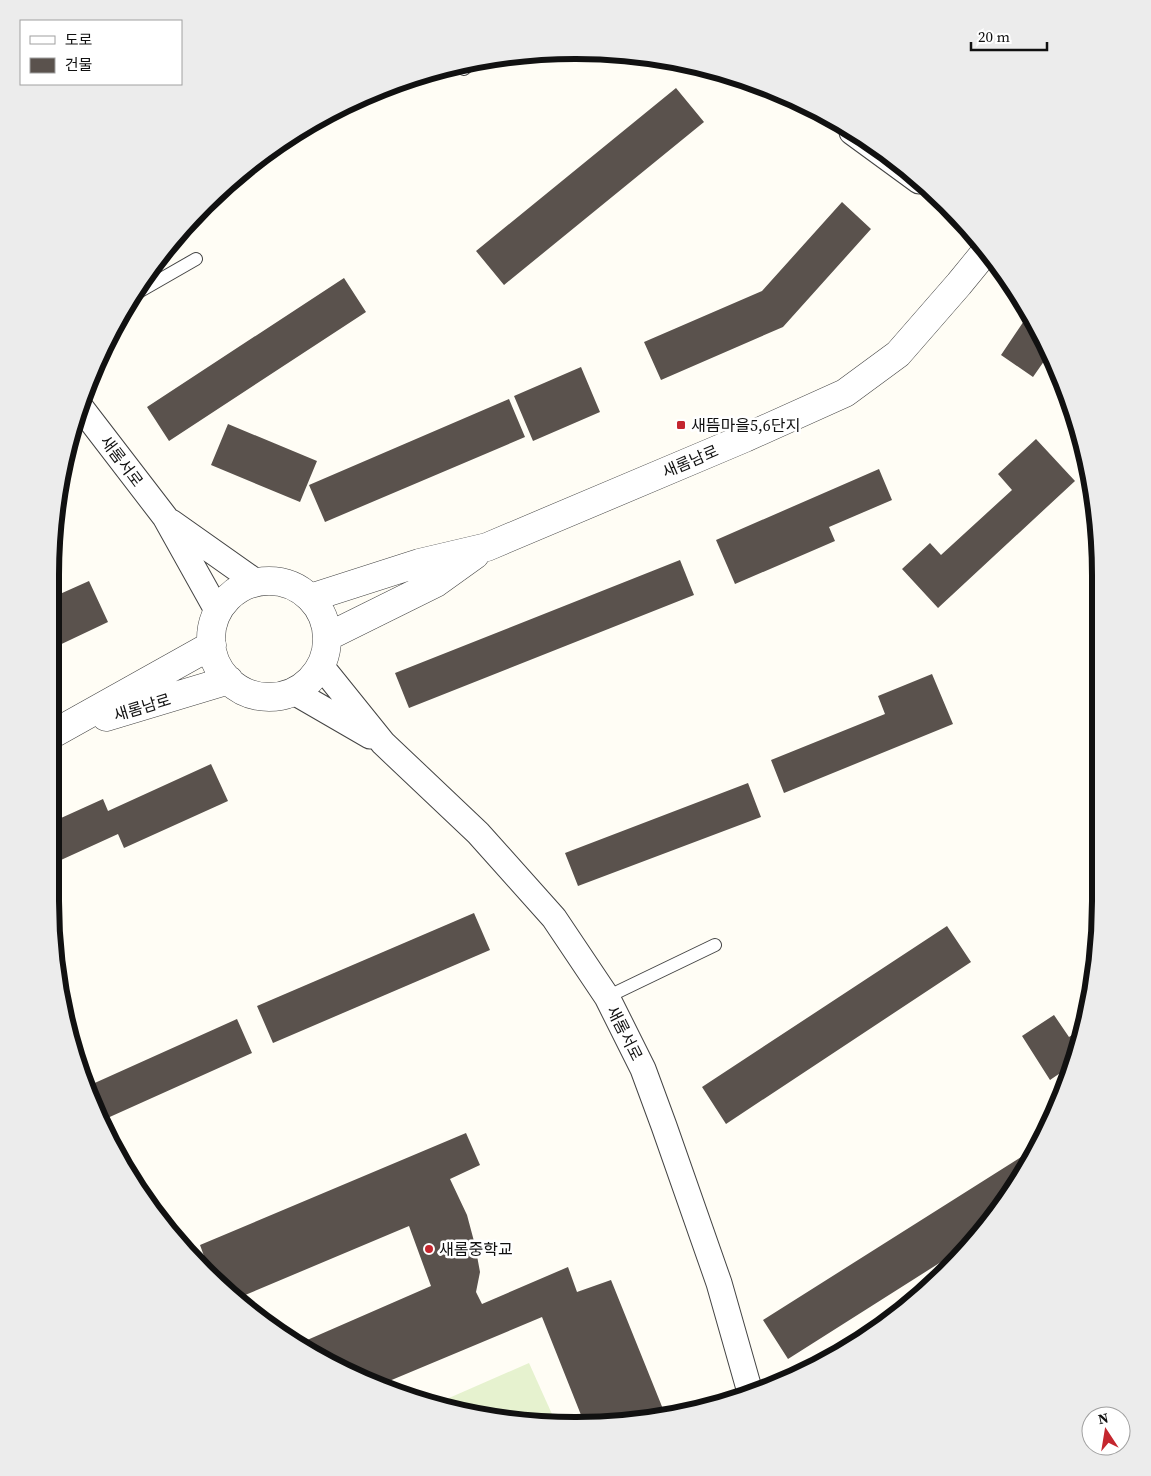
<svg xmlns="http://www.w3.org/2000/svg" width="1151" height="1476" font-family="'Source Serif 4','Noto Sans KR',serif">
<rect width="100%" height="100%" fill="#fffdf5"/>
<!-- pitch -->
<path fill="#e6f2cf" d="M 529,1363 L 556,1423 L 440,1408 L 433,1405 Z"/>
<!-- building -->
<path fill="#5a524d" d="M 676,88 L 704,122 L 504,285 L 476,251 Z
M 842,202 L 871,229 L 783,327 L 661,380 L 644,342 L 762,291 Z
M 344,278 L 366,312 L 169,441 L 147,407 Z
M 1030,312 L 1049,354 L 1033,377 L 1001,355 Z
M 581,367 L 600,412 L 533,441 L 514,396 Z
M 509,399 L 525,437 L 325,522 L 309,485 Z
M 228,424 L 317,461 L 300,502 L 211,465 Z
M 1036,439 L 1075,481 L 938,608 L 902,569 L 930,543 L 941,555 L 1012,490 L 998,474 Z
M 879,469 L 892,500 L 829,527 L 835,541 L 735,584 L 716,540 Z
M 680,560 L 694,595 L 409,708 L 395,673 Z
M 89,581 L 108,622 L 51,649 L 51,598 Z
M 932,674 L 953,724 L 784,793 L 771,760 L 885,714 L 878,696 Z
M 211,764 L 228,801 L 124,848 L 118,834 L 50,865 L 50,823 L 103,799 L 108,811 Z
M 748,783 L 761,817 L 578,886 L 565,853 Z
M 474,913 L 490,950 L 273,1043 L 257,1006 Z
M 947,926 L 971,962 L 726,1124 L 702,1087 Z
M 1054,1015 L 1069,1037 L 1083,1028 L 1072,1065 L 1050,1080 L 1022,1036 Z
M 237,1019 L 252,1053 L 103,1120 L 88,1086 Z
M 466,1133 L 480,1165 L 450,1179 L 467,1215 L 475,1245 L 480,1272 L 476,1292 L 482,1304 L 568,1267 L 577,1292 L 611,1280 L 665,1414 L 585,1425 L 542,1317 L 382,1384 L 313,1356 L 298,1344 L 431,1286 L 409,1226 L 238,1298 L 202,1270 L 208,1267 L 200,1245 Z
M 1037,1147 L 1012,1193 L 971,1243 L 788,1359 L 763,1320 Z"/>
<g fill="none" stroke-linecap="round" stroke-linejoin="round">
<!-- service casing -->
<g stroke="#444" stroke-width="14">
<path id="service" d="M 464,69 L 471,63
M 135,294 L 196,259
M 607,997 L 715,945"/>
</g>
<!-- minor casing -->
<g stroke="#444" stroke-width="27">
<path id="minor" d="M 852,132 L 919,181
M 79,405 L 165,517 L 218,612
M 171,522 L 256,582
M 321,666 L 383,743 L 478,833 L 554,918 L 607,997 L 643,1069 L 664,1126 L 719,1283 L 750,1392
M 294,692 L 370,736"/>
</g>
<!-- tertiary casing -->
<g stroke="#444" stroke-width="29">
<path id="tertiary" d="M211 639a58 58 0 1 1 116 0a58 58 0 1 1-116 0Z
M 310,598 L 419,563 L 487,547 L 745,438 L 845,393 L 898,354 L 959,284 L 986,251
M 327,637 L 436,583 L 475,555
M 106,717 L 229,680
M 51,735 L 212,645"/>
</g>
<!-- service -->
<use href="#service" stroke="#fff" stroke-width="12"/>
<!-- minor -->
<use href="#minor" stroke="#fff" stroke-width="25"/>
<!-- tertiary -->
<use href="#tertiary" stroke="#fff" stroke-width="28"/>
</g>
<!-- markers -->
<g fill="#c4262e" stroke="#fff" stroke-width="2">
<rect x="676" y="420" width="10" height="10" rx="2.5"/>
<circle cx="429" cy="1249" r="5"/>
</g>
<g text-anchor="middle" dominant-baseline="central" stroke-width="5" stroke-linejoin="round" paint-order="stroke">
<!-- poi labels -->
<g font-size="16" fill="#111" stroke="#fff" text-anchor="start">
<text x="691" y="425">새뜸마을5,6단지</text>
<text x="439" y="1249">새롬중학교</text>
</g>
<!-- street labels -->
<g font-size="16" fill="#111" stroke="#fff">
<text transform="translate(122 461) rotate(53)">새롬서로</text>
<text transform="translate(690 461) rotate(-23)">새롬남로</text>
<text transform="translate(142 707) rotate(-17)">새롬남로</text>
<text transform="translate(625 1033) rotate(63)">새롬서로</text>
</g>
</g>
<!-- crop -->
<path d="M0 0H1151V1476H0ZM575 59H576A516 516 0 0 1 1092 575V901A516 516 0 0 1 576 1417H575A516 516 0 0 1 59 901V575A516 516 0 0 1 575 59Z" fill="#ececec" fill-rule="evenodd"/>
<path fill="none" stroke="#111" stroke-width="6" d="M575 59H576A516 516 0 0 1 1092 575V901A516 516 0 0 1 576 1417H575A516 516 0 0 1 59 901V575A516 516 0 0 1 575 59Z"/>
<!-- legend -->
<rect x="20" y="20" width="162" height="65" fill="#ffffff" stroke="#a0a0a0"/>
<rect x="30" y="36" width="25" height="8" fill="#ffffff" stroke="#a0a0a0"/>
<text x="65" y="45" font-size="15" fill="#111111">도로</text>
<rect x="30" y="58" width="25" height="15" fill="#5a524d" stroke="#a0a0a0"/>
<text x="65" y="70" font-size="15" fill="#111111">건물</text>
<!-- north arrow -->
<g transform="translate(1106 1431) rotate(348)"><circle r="24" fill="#ffffff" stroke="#a0a0a0"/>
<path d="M0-4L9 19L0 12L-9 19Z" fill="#c4262e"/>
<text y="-8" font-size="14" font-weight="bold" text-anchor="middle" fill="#111111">N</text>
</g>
<!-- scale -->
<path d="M971 42v8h76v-8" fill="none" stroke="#111111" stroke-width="2.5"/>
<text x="978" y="42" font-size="15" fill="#111111" stroke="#ffffff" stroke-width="4" paint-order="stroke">20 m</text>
</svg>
